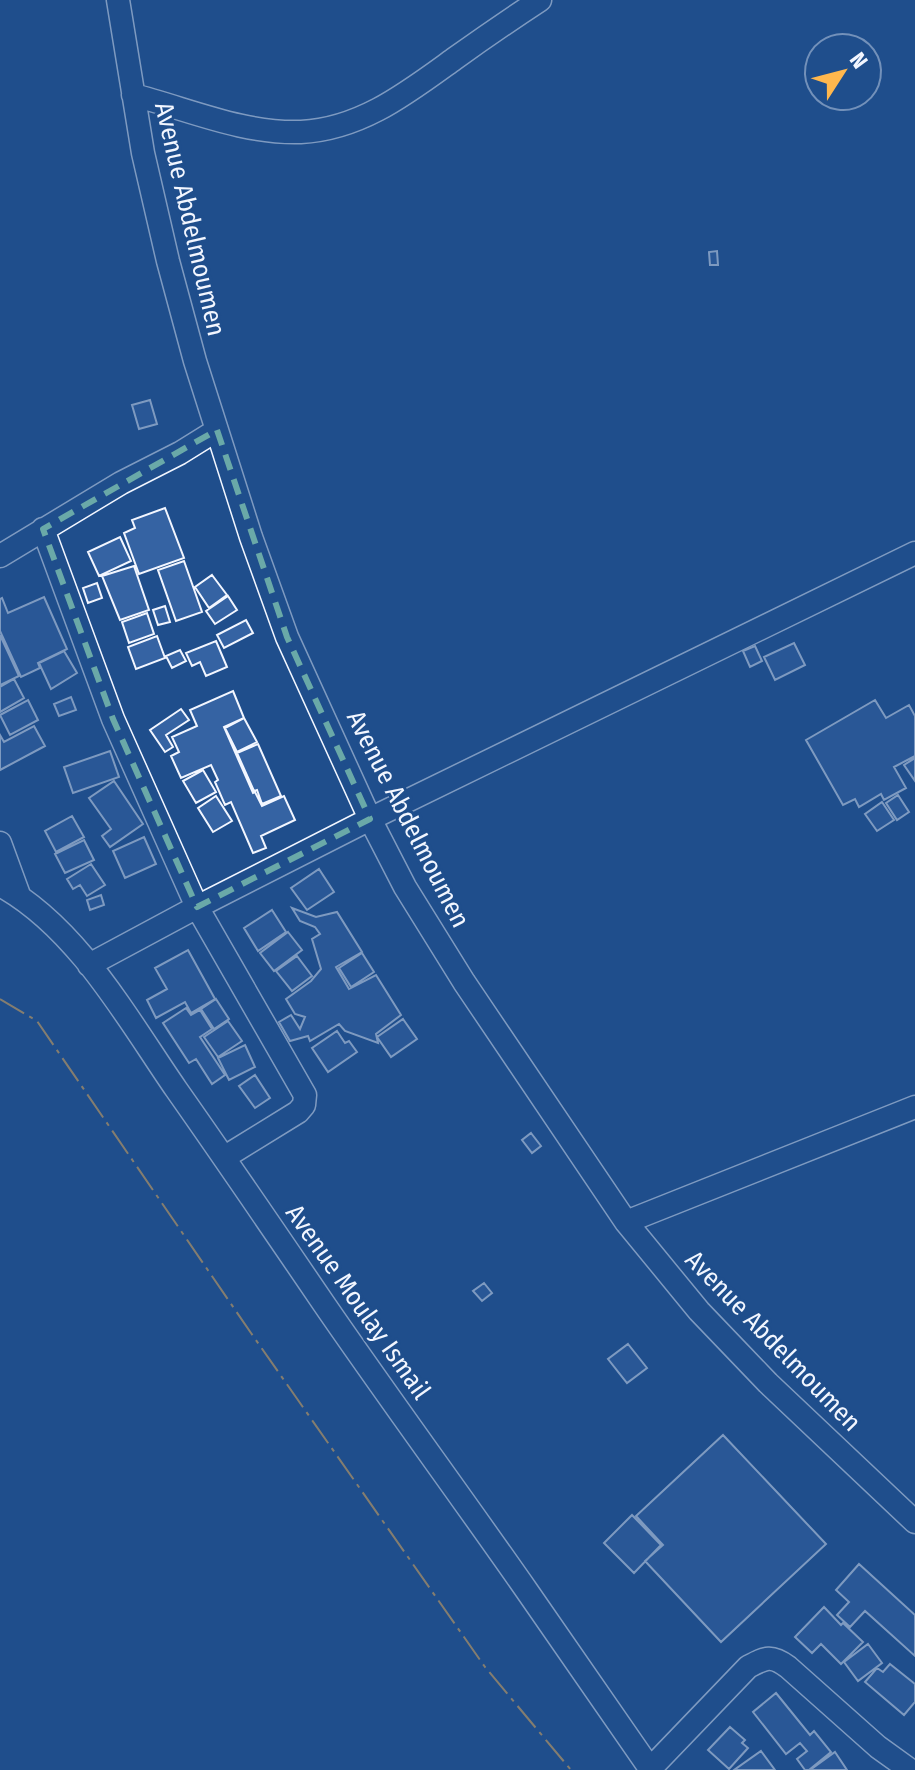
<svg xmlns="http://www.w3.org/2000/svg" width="915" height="1770" font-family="'Fira Sans Condensed',sans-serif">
<rect width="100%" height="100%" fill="#1f4e8c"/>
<!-- building -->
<path fill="#3563a3" stroke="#f2f6ff" stroke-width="2" d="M 717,251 L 718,265 L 710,265 L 709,252 Z
M 150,400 L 157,424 L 139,429 L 132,405 Z
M 165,508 L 184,558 L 139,574 L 124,533 L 135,528 L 132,520 Z
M 120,537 L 131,561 L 99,576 L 88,552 Z
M 184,561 L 202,612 L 176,621 L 158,570 Z
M 134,566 L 149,610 L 120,620 L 102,576 Z
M 212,575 L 227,595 L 209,608 L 195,587 Z
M 97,583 L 102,598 L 88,603 L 83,588 Z
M 228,596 L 237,610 L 215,624 L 206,611 Z
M 44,597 L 67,649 L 38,663 L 40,668 L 21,677 L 0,631 L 0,599 L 2,598 L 8,613 Z
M 165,606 L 170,622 L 158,625 L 153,610 Z
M 147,613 L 154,634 L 129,643 L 122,622 Z
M 246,620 L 253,633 L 224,648 L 217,635 Z
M 0,635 L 19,676 L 0,685 Z
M 157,636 L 165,658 L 136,669 L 128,647 Z
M 216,641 L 227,667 L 206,676 L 200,662 L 192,666 L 186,653 Z
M 794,643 L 805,665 L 775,680 L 764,657 Z
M 755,646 L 762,661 L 750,667 L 743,651 Z
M 180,650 L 186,661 L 172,668 L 166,656 Z
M 64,651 L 77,673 L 51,689 L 39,663 Z
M 14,679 L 24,698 L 0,712 L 0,687 Z
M 233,691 L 244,718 L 224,727 L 253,793 L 255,792 L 262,806 L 284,796 L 295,820 L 261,836 L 266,848 L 253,853 L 231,802 L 225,805 L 215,782 L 218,780 L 211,765 L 181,778 L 171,756 L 179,752 L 172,737 L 197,726 L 190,710 Z
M 71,697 L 76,710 L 59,716 L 54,704 Z
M 28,700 L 38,720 L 10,735 L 0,715 Z
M 875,700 L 886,718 L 909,705 L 915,716 L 915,756 L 894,767 L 906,788 L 884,800 L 881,794 L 859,807 L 855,799 L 843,805 L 806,740 Z
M 181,709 L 189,720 L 166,735 L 173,747 L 165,752 L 150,730 Z
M 244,718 L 257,742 L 237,752 L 225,728 Z
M 34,726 L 45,746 L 0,770 L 0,735 L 4,742 Z
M 258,744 L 281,796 L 262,804 L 257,790 L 254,791 L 237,753 Z
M 110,751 L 119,777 L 73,793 L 64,767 Z
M 915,758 L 915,781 L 904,765 Z
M 203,770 L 216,792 L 196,803 L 183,781 Z
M 114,781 L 143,824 L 110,847 L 102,836 L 111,829 L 89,798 Z
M 898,795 L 909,812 L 897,820 L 886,803 Z
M 216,796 L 232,821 L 213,832 L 198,808 Z
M 882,802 L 894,820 L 877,831 L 865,814 Z
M 72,816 L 84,837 L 56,852 L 45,831 Z
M 144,837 L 156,864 L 125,878 L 113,851 Z
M 84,840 L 94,860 L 65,873 L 55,854 Z
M 91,864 L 105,885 L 87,896 L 80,885 L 73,889 L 67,879 Z
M 319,869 L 334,892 L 307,910 L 291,888 Z
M 101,895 L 104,905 L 90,910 L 87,900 Z
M 292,908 L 316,917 L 337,912 L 362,952 L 336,967 L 349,989 L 376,975 L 401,1015 L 376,1034 L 378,1043 L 345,1031 L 339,1024 L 310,1041 L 308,1036 L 290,1041 L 279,1022 L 291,1015 L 300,1029 L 305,1017 L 295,1014 L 286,999 L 311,981 L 321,969 L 312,939 L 320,934 L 315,927 L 300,921 Z
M 272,910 L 286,932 L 258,951 L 244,928 Z
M 288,932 L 302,950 L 274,971 L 260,953 Z
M 188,950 L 215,999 L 191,1013 L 185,1002 L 156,1018 L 147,1000 L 167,989 L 155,968 Z
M 362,953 L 374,972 L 351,987 L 339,968 Z
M 297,956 L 312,976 L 292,991 L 276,971 Z
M 216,999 L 229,1019 L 214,1029 L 201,1009 Z
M 186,1008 L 191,1015 L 200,1010 L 212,1029 L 200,1037 L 225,1075 L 212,1084 L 196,1059 L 189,1063 L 163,1023 Z
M 403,1019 L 417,1039 L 391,1057 L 377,1037 Z
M 228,1021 L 242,1041 L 218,1057 L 204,1037 Z
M 337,1031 L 345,1043 L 349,1041 L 357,1052 L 328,1072 L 312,1048 Z
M 245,1045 L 255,1067 L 229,1080 L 218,1058 Z
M 255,1075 L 270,1098 L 255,1108 L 239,1086 Z
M 531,1133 L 541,1146 L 532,1153 L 522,1140 Z
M 484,1283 L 492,1293 L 482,1301 L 473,1291 Z
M 628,1344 L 647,1368 L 627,1383 L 608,1359 Z
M 723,1435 L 826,1544 L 721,1642 L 645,1561 L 663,1545 L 636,1516 Z
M 632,1515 L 661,1545 L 634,1573 L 604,1543 Z
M 859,1564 L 915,1615 L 915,1656 L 865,1611 L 850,1627 L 837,1615 L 849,1602 L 836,1590 Z
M 824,1607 L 841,1625 L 843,1623 L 863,1642 L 841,1664 L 821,1644 L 812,1653 L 795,1637 Z
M 868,1644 L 882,1663 L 858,1681 L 844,1662 Z
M 890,1664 L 915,1684 L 915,1702 L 904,1715 L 865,1682 L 877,1668 L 883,1672 Z
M 776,1693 L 810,1735 L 814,1731 L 831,1752 L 809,1770 L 805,1770 L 797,1759 L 807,1751 L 800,1743 L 786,1754 L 753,1712 Z
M 730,1727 L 745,1740 L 742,1743 L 748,1748 L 729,1769 L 708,1750 Z
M 761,1751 L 775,1770 L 734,1770 Z
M 835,1752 L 847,1770 L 810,1770 Z"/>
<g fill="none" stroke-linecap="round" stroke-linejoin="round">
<!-- minor casing -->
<g stroke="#f2f6ff" stroke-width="25">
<path id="minor" d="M 118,0 L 143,153 L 168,261 L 195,361 L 251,537 L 287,637 L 370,819 L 405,887 L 464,982 L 626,1222 L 699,1311 L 768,1383 L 915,1522
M 133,95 C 188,109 243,134 301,132 C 361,129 407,93 454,59 C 482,39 511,19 540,0
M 43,529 L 113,719 L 197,907 L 305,1095 L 304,1105 L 298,1112 L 225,1157
M 0,556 L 121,483 L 180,453 L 217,430
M 0,843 L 19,895
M 0,885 C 77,927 127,1018 176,1089 C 226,1160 275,1232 324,1304 C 390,1400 460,1495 527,1591 C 568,1650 609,1710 651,1770
M 89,965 L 197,907 L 370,819 L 915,553
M 626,1222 L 915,1107
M 650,1769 L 748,1667 C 765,1658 771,1654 788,1667 L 878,1747 L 910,1770"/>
</g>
<!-- minor -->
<use href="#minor" stroke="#1f4e8c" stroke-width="22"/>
<!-- power -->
<path stroke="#ffb74d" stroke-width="2" stroke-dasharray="28 6 4 6" stroke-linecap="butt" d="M 0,999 L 37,1021 L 251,1333 L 485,1667 L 571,1770"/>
</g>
<!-- marked area -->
<path d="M0 0H915V1770H0ZM 217,430 L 287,637 L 370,819 L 197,907 L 113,719 L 43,529 Z" fill="#1f4e8c" fill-opacity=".55" fill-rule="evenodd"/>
<path fill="none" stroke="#6aa9a8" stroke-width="6" stroke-dasharray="16 10" stroke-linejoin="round" d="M 217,430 L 287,637 L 370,819 L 197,907 L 113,719 L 43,529 Z"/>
<g text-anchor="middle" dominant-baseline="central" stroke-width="6" stroke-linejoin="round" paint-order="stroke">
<!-- street labels -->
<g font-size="26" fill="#f2f6ff" stroke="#1f4e8c">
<text transform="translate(190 219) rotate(77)">Avenue Abdelmoumen</text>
<text transform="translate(408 819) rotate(63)">Avenue Abdelmoumen</text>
<text transform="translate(358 1302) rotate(55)">Avenue Moulay Ismail</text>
<text transform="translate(773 1341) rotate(46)">Avenue Abdelmoumen</text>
</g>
</g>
<!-- north arrow -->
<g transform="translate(843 72) rotate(54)"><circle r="38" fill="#1f4e8c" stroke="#7391ba" stroke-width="2"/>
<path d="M0-6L14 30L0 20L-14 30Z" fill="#ffb74d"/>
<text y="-12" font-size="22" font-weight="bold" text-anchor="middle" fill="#f2f6ff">N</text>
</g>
</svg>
